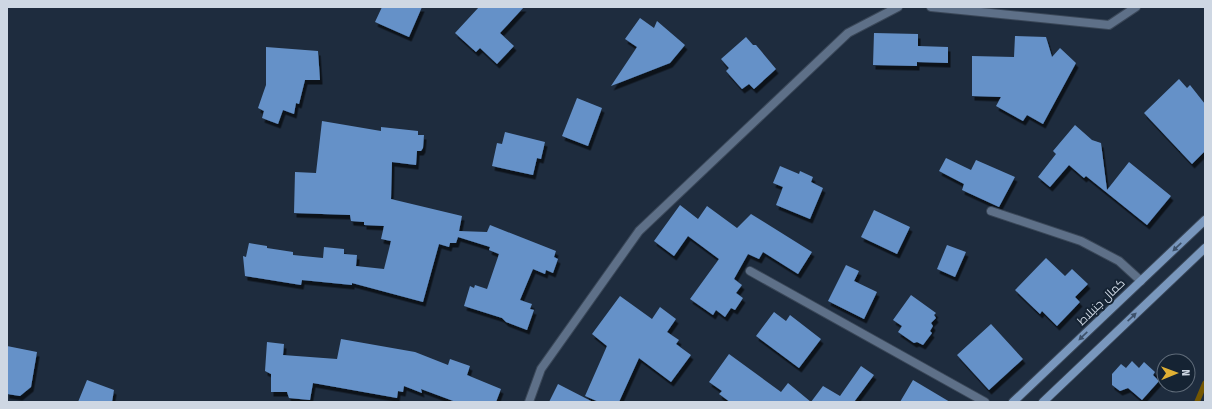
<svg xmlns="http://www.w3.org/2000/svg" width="1212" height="409" font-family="'Fira Sans Condensed',Cairo,sans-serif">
<defs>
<filter id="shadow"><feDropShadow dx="2.5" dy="4.5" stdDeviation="0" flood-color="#0009"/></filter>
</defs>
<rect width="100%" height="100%" fill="#1e2c3e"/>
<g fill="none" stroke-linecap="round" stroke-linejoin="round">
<!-- stream -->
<path stroke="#745702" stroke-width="5.5" d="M 1197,402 L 1205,383"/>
</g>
<!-- building -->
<path fill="#6591c8" filter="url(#shadow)" d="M 382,7 L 422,7 L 409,37 L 375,22 Z
M 479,7 L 524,7 L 500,33 L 514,46 L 497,64 L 480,48 L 476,52 L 455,33 Z
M 640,18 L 654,28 L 657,21 L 685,45 L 670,63 L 611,86 L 637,47 L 625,39 Z
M 874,33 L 918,34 L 918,46 L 948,47 L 948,63 L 917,62 L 917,66 L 873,65 Z
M 1015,36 L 1046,37 L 1052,57 L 1060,48 L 1076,63 L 1043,124 L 1027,115 L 1023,121 L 996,106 L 1001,97 L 972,96 L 972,56 L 1014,57 Z
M 746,37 L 753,45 L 756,45 L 776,69 L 754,89 L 749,84 L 742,89 L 726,71 L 729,68 L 721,59 Z
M 266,47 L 318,51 L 320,80 L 305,80 L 299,104 L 296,103 L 294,114 L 283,110 L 278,124 L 262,118 L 264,111 L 258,108 L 266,85 Z
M 1179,79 L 1187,88 L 1190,85 L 1205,104 L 1205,151 L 1192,164 L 1144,113 Z
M 577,98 L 602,108 L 588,146 L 562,136 Z
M 322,121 L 381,131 L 381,127 L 418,131 L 418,135 L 424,135 L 423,148 L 421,151 L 417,151 L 416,165 L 392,162 L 391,199 L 462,216 L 459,231 L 487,232 L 490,225 L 556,251 L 554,257 L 558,259 L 553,273 L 546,270 L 545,274 L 533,269 L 520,300 L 532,304 L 530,309 L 534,310 L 527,330 L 506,322 L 502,318 L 464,306 L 470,286 L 474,288 L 475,285 L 487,289 L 499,254 L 489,250 L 490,247 L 458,237 L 456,243 L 450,243 L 449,247 L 439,244 L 423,302 L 352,283 L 352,285 L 302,280 L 301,285 L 245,276 L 243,256 L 246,257 L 249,243 L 267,246 L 267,248 L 293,252 L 293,255 L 323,258 L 324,247 L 344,249 L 344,254 L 357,255 L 356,266 L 384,269 L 391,241 L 381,239 L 384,226 L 364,225 L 364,222 L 351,221 L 350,215 L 294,213 L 295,172 L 316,173 Z
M 1075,125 L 1092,140 L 1101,143 L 1107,190 L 1129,162 L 1171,196 L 1147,225 L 1086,176 L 1084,178 L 1069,165 L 1050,187 L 1038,177 L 1056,154 L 1053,151 Z
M 505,132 L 545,142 L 541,159 L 537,158 L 533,175 L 492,166 L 497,143 L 502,144 Z
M 946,158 L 971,170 L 976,160 L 1015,177 L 999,207 L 962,190 L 964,184 L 939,171 Z
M 780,166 L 799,174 L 800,171 L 813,177 L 811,182 L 823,188 L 810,219 L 776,205 L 783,187 L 773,183 Z
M 680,205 L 698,219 L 707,206 L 737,228 L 751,214 L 812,252 L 798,274 L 763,252 L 759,259 L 748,254 L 734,279 L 742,285 L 736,293 L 743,298 L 735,310 L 731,308 L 725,317 L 716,310 L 713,315 L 690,299 L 719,259 L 688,236 L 674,256 L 654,241 Z
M 874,210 L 910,227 L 897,254 L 861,237 Z
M 947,245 L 966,252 L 955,277 L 937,269 Z
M 1046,258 L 1065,276 L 1072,269 L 1088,284 L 1075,297 L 1080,302 L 1057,326 L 1042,311 L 1040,314 L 1015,290 Z
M 846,265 L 859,271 L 854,281 L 877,292 L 864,319 L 828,301 Z
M 911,295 L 936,313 L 934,315 L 936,318 L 931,323 L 933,326 L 930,331 L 932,333 L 923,345 L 917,342 L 914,343 L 898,332 L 902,326 L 893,320 Z
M 620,296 L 652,319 L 660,307 L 676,319 L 667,332 L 679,340 L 676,344 L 691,355 L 671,382 L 639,358 L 619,402 L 599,402 L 585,396 L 607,346 L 592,334 Z
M 774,312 L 786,321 L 790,315 L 821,339 L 799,368 L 756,336 Z
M 991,324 L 1023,359 L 989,390 L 957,355 Z
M 341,339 L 415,352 L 448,365 L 450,359 L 470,366 L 467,375 L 501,389 L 496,402 L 456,402 L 421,389 L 422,393 L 404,386 L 403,392 L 398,391 L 397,398 L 313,383 L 310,400 L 289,398 L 287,392 L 271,392 L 271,374 L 265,371 L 267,342 L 284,344 L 283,355 L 337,359 Z
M 7,346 L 37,352 L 31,387 L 20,396 L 7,394 Z
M 729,354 L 781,392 L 788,383 L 811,402 L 730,402 L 719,394 L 722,391 L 709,382 Z
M 1132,361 L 1139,368 L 1144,362 L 1155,372 L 1153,375 L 1159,381 L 1142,400 L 1128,388 L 1120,391 L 1112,385 L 1112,374 L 1121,364 L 1126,368 Z
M 861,366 L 874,375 L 854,402 L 811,402 L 823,386 L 840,396 Z
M 87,380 L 114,390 L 112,402 L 78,402 Z
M 913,380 L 950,402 L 900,402 Z
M 558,384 L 593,402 L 549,402 Z"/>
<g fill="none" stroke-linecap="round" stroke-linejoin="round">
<!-- lane casing -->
<g stroke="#3a4758" stroke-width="10">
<path id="lane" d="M 991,211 L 1081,241 L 1119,261 L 1141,281"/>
</g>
<!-- street casing -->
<g stroke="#3a4758" stroke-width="10">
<path id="street" d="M 931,7 L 1109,25 L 1136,7
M 750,271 L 985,402
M 529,402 L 541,369 L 639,231 L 848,33 L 898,7"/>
</g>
<!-- secondary casing -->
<g stroke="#3a4758" stroke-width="10">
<path id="secondary" d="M 1013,402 L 1205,220
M 1043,402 L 1205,248"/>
</g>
<!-- lane -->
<use href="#lane" stroke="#5e7088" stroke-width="8"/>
<!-- street -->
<use href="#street" stroke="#5e7088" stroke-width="8"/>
<!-- secondary -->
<use href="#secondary" stroke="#7997bd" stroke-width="8"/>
</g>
<!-- one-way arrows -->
<defs><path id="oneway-solid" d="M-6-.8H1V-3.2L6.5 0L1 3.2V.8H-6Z"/></defs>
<g fill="#3d516a">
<use href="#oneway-solid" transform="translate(1177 247) rotate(136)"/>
<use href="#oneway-solid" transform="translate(1132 317) rotate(-43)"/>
<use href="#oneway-solid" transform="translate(1083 336) rotate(136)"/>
</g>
<g text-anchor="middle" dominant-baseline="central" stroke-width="4" stroke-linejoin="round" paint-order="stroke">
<!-- street labels -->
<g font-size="12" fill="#ced7e3" stroke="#152333">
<text transform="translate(1101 302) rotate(-44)">كمال جنبلاط</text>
</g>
</g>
<!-- border -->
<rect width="1212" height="409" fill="none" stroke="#ced7e3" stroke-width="16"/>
<!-- north arrow -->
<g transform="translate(1176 373) rotate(89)"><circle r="19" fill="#152333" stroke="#5f6b79"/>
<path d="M0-3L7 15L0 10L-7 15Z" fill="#e0b034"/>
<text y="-6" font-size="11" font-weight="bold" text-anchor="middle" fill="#ced7e3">N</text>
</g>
</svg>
